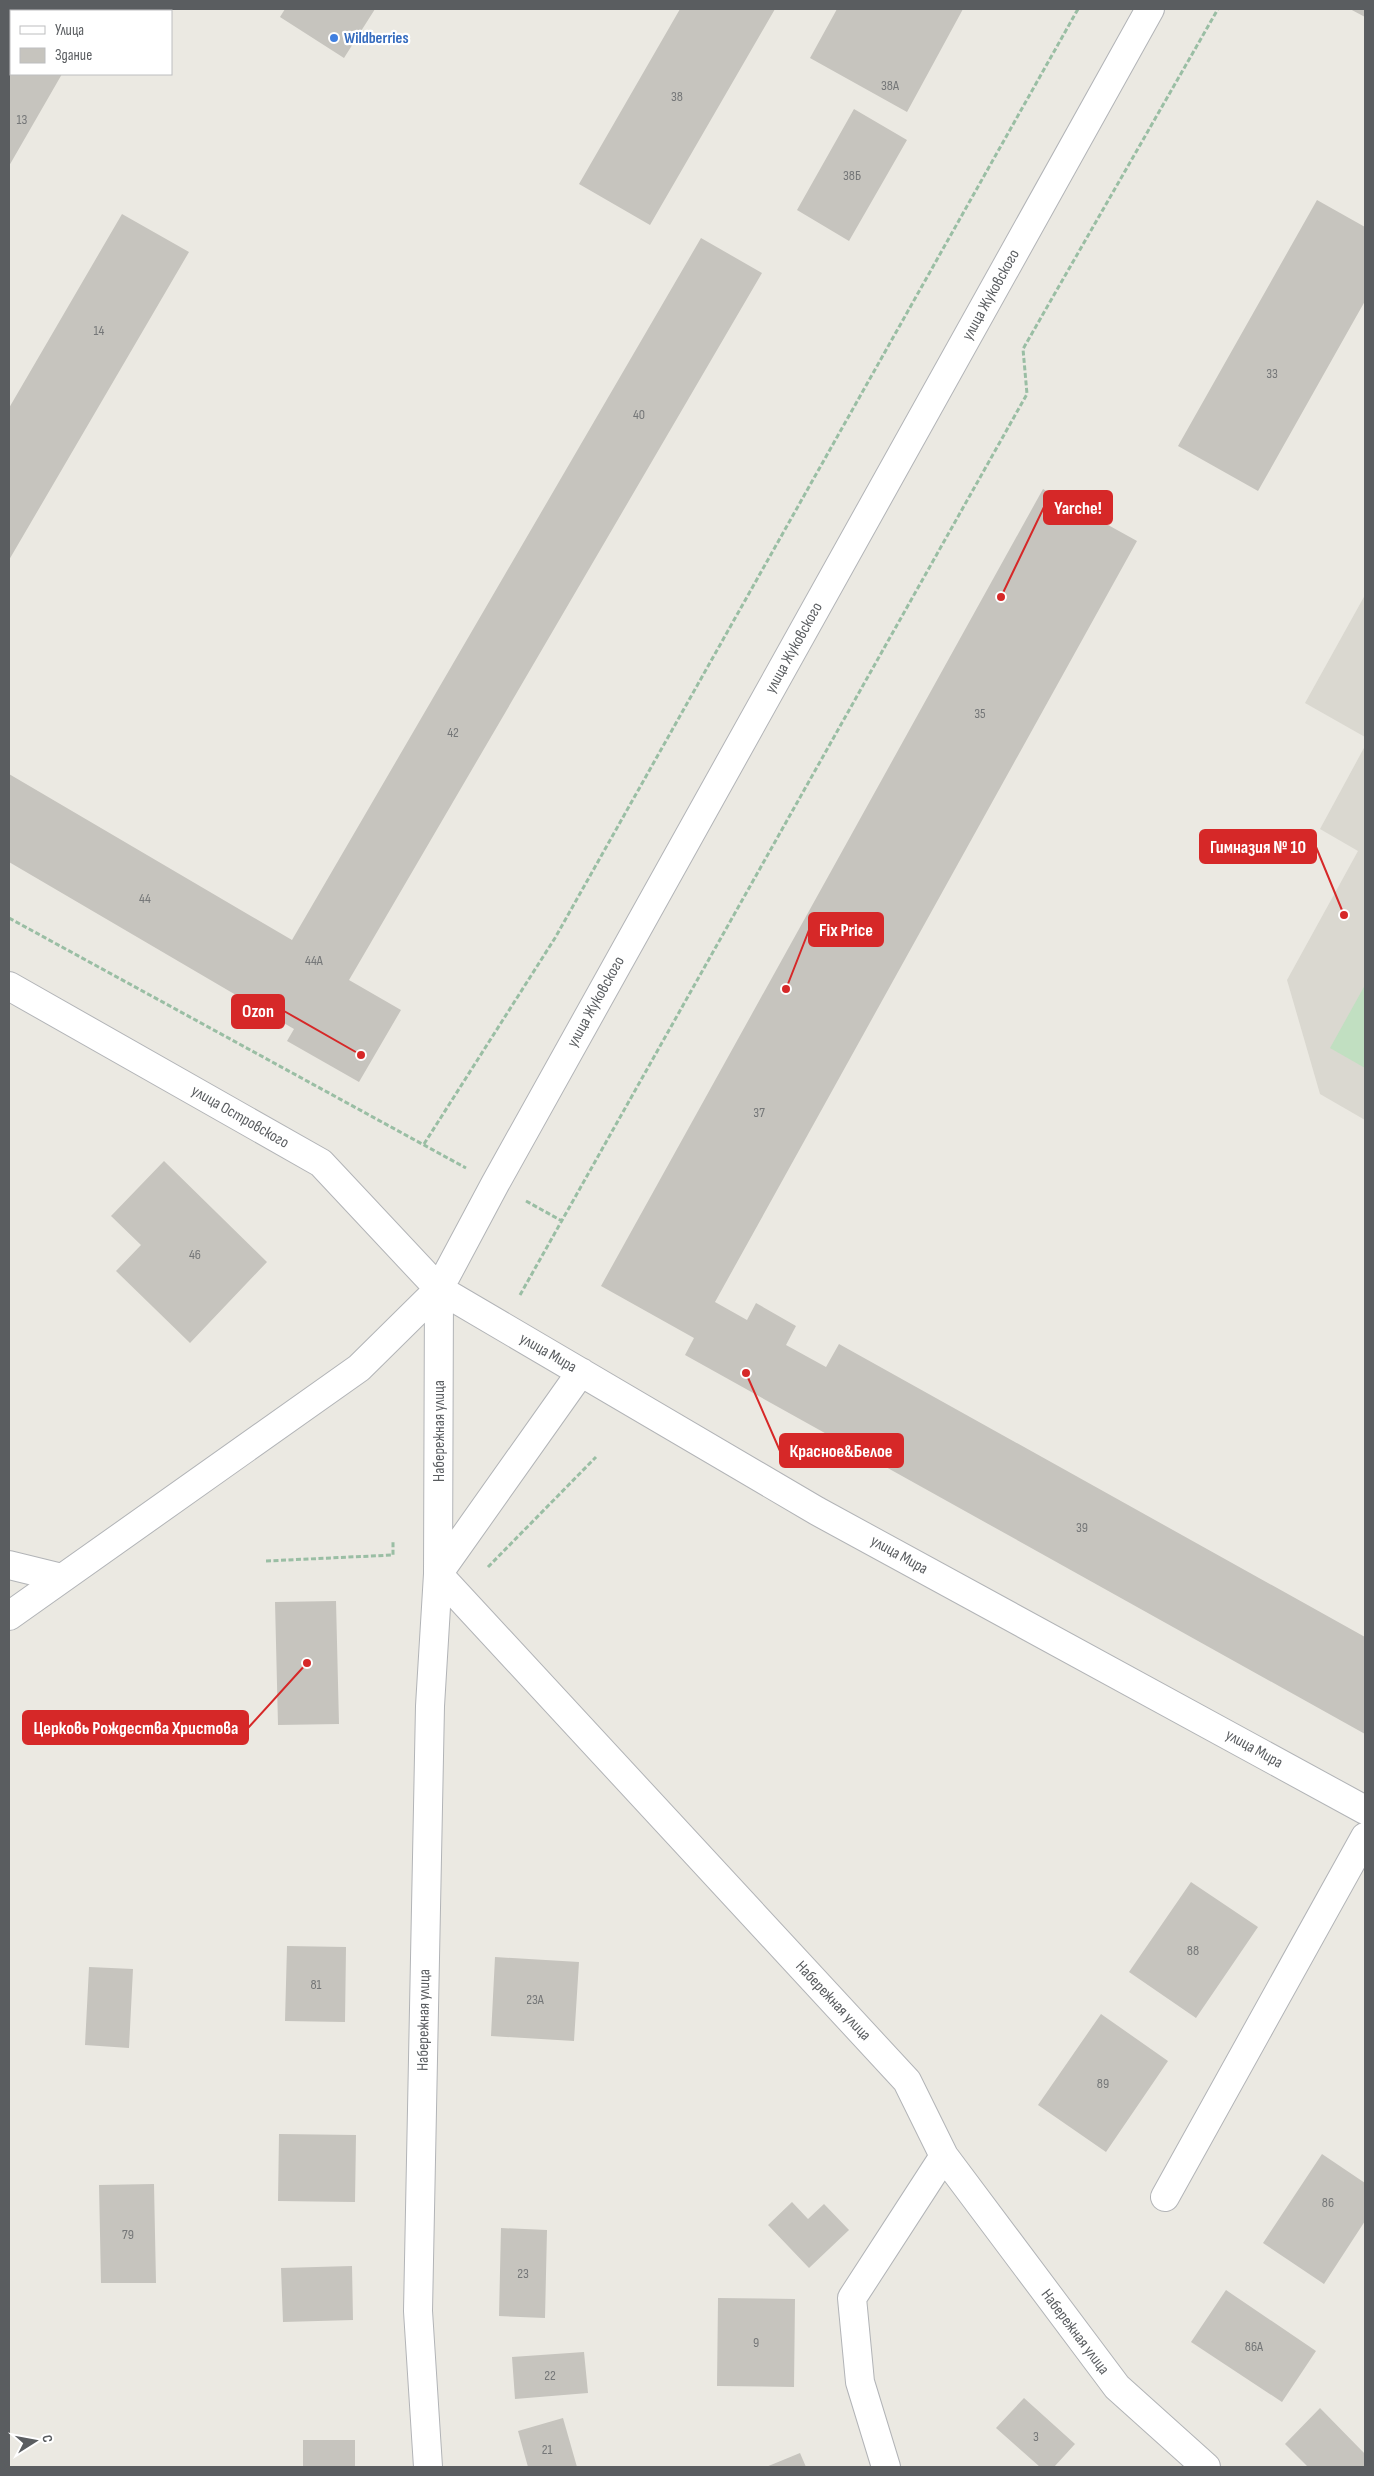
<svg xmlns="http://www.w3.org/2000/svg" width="1374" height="2476" font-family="'Sofia Sans Condensed',sans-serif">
<rect width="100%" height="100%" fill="#ebe9e2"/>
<!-- education -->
<path fill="#dad8d0" d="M 1365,595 L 1365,737 L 1305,703 Z
M 1365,746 L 1365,1120 L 1320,1094 L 1287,980 L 1358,851 L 1320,829 Z"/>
<!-- pitch -->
<path fill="#c1dfc1" d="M 1365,985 L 1365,1068 L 1330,1048 Z"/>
<!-- building -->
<path fill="#c6c4be" d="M 9,9 L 100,9 L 98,11 L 11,11 L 11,74 L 62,74 L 9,166 Z
M 285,9 L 375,9 L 344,58 L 280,17 Z
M 680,9 L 775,9 L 650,225 L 579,184 Z
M 837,9 L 963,9 L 907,112 L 810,58 Z
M 1350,9 L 1365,9 L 1365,17 Z
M 854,109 L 907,140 L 849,241 L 797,210 Z
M 1317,200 L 1365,227 L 1365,301 L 1258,491 L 1178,446 Z
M 122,214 L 189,252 L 9,560 L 9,408 Z
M 701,238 L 762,273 L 349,980 L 401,1010 L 359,1082 L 287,1041 L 294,1029 L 9,862 L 9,774 L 292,940 Z
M 1043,489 L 1137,541 L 715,1302 L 747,1320 L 756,1303 L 796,1326 L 786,1345 L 826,1367 L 839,1344 L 1365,1637 L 1365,1734 L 685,1355 L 694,1338 L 601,1286 Z
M 164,1161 L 267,1262 L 190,1343 L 116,1271 L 141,1245 L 111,1216 Z
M 336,1601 L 339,1724 L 278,1725 L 275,1602 Z
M 1191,1882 L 1258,1927 L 1196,2018 L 1129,1972 Z
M 287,1946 L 346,1947 L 345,2022 L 285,2021 Z
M 495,1957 L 579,1962 L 574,2041 L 491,2036 Z
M 89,1967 L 133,1969 L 129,2048 L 85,2045 Z
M 1101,2014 L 1168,2061 L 1106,2152 L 1038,2105 Z
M 279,2134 L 356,2135 L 355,2202 L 278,2201 Z
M 1322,2154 L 1365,2183 L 1365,2221 L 1324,2284 L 1263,2243 Z
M 154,2184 L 156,2283 L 101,2283 L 99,2185 Z
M 792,2202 L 808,2219 L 824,2204 L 849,2230 L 809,2268 L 768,2225 Z
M 501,2228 L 547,2230 L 545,2318 L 499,2316 Z
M 352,2266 L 353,2320 L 283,2322 L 281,2268 Z
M 1226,2290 L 1316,2351 L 1282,2402 L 1191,2342 Z
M 718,2298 L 795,2299 L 794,2387 L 717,2386 Z
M 584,2352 L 588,2393 L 515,2399 L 512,2357 Z
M 1024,2398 L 1075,2444 L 1054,2467 L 1040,2467 L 996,2428 Z
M 1320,2408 L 1365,2454 L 1365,2467 L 1308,2467 L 1285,2444 Z
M 563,2418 L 577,2467 L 528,2467 L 518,2431 Z
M 303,2440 L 355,2440 L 355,2467 L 303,2467 Z
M 800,2453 L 806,2467 L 766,2467 Z"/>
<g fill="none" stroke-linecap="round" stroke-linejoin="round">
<!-- minor casing -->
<g stroke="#b2b4b7" stroke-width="30">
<path id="minor" d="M 9,986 L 321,1163 L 439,1289 L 817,1511 L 1365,1810
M 9,1565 L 62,1578
M 438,1574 L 907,2081 L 944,2156 L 1117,2387 L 1206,2467
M 438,1574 L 581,1372
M 9,1616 L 359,1368 L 439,1289 L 495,1184 L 1150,9
M 1165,2197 L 1365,1837
M 428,2467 L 418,2311 L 430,1706 L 438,1574 L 439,1289
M 886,2467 L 860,2382 L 852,2298 L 944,2156"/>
</g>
<!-- path -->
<path stroke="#9abea4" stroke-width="3" stroke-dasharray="5 2.5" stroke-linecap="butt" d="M 9,918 L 466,1168
M 424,1144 L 555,938 L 1078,9
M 526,1201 L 562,1221
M 520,1295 L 1027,394 L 1023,349 L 1218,9
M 266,1561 L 393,1555 L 393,1542
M 488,1567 L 596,1457"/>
<!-- minor -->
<use href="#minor" stroke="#fff" stroke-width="28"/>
</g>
<!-- markers -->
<circle fill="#3f7fe0" stroke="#fff" stroke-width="2" cx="334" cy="38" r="5"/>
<g text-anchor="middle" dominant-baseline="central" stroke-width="4.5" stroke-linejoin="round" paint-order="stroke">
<!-- number labels -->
<g font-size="14" fill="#757778">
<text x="890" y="85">38А</text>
<text x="677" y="96">38</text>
<text x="22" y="119">13</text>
<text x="852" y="175">38Б</text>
<text x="99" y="330">14</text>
<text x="1272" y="373">33</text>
<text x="639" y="414">40</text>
<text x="980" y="713">35</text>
<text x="453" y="732">42</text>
<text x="145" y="898">44</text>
<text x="314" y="960">44А</text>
<text x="759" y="1112">37</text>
<text x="195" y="1254">46</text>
<text x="1082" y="1527">39</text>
<text x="1193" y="1950">88</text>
<text x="316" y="1984">81</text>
<text x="535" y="1999">23А</text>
<text x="1103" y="2083">89</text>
<text x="1328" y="2202">86</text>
<text x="128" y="2234">79</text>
<text x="523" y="2273">23</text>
<text x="756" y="2342">9</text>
<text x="1254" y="2346">86А</text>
<text x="550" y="2375">22</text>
<text x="1036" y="2436">3</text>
<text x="547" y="2449">21</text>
</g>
<!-- shop labels -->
<g font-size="16" font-weight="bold" fill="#366cbe" stroke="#fff" text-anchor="start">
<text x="344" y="38">Wildberries</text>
</g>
<!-- street labels -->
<g font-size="16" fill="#5a5d60" stroke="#fff">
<text transform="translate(991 295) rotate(-61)">улица Жуковского</text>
<text transform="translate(794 648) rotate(-61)">улица Жуковского</text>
<text transform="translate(596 1002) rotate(-61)">улица Жуковского</text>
<text transform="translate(240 1117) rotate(30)">улица Островского</text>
<text transform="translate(548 1353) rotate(30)">улица Мира</text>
<text transform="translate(439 1431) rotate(-90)">Набережная улица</text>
<text transform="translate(899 1555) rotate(29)">улица Мира</text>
<text transform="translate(1254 1749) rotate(29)">улица Мира</text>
<text transform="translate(833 2001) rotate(47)">Набережная улица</text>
<text transform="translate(424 2020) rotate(-89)">Набережная улица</text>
<text transform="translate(1075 2332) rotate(53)">Набережная улица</text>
</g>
</g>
<!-- callouts -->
<path fill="none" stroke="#d62828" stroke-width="2" d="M1001 597L1044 507M1344 915L1316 847M786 989L809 930M361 1055L284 1011M746 1373L780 1451M307 1663L248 1728"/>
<g fill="#d62828" stroke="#fff" stroke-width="2">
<circle cx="1001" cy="597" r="5"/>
<circle cx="1344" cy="915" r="5"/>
<circle cx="786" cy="989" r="5"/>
<circle cx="361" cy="1055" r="5"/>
<circle cx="746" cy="1373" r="5"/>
<circle cx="307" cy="1663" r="5"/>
</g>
<g fill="#d62828" stroke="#d62828" stroke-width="2">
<rect x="1044" y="491" width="68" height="33" rx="5"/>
<rect x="1200" y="830" width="116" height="33" rx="5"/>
<rect x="809" y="913" width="74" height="33" rx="5"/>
<rect x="232" y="995" width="52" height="33" rx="5"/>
<rect x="780" y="1434" width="123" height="33" rx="5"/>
<rect x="23" y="1711" width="225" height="33" rx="5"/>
</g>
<g font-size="18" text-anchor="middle" font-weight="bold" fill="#fff">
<text x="1078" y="514">Yarche!</text>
<text x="1258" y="853">Гимназия № 10</text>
<text x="846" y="936">Fix Price</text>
<text x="258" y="1017">Ozon</text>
<text x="841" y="1457">Красное&amp;Белое</text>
<text x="136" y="1734">Церковь Рождества Христова</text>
</g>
<!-- border -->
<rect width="1374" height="2476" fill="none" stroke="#5a5d60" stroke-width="20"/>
<!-- legend -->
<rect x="10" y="10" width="162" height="65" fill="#ffffff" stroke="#bdbebf"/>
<rect x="20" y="26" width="25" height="8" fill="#ffffff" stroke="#bdbebf"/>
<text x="55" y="35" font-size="15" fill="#5a5d60">Улица</text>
<rect x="20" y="48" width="25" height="15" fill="#c6c4be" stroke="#bdbebf"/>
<text x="55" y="60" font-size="15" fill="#5a5d60">Здание</text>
<!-- north arrow -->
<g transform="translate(35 2441) rotate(79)" stroke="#ffffff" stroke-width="4" paint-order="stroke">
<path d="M0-4L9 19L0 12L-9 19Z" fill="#5a5d60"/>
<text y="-8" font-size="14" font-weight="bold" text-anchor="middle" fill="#5a5d60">С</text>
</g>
</svg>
